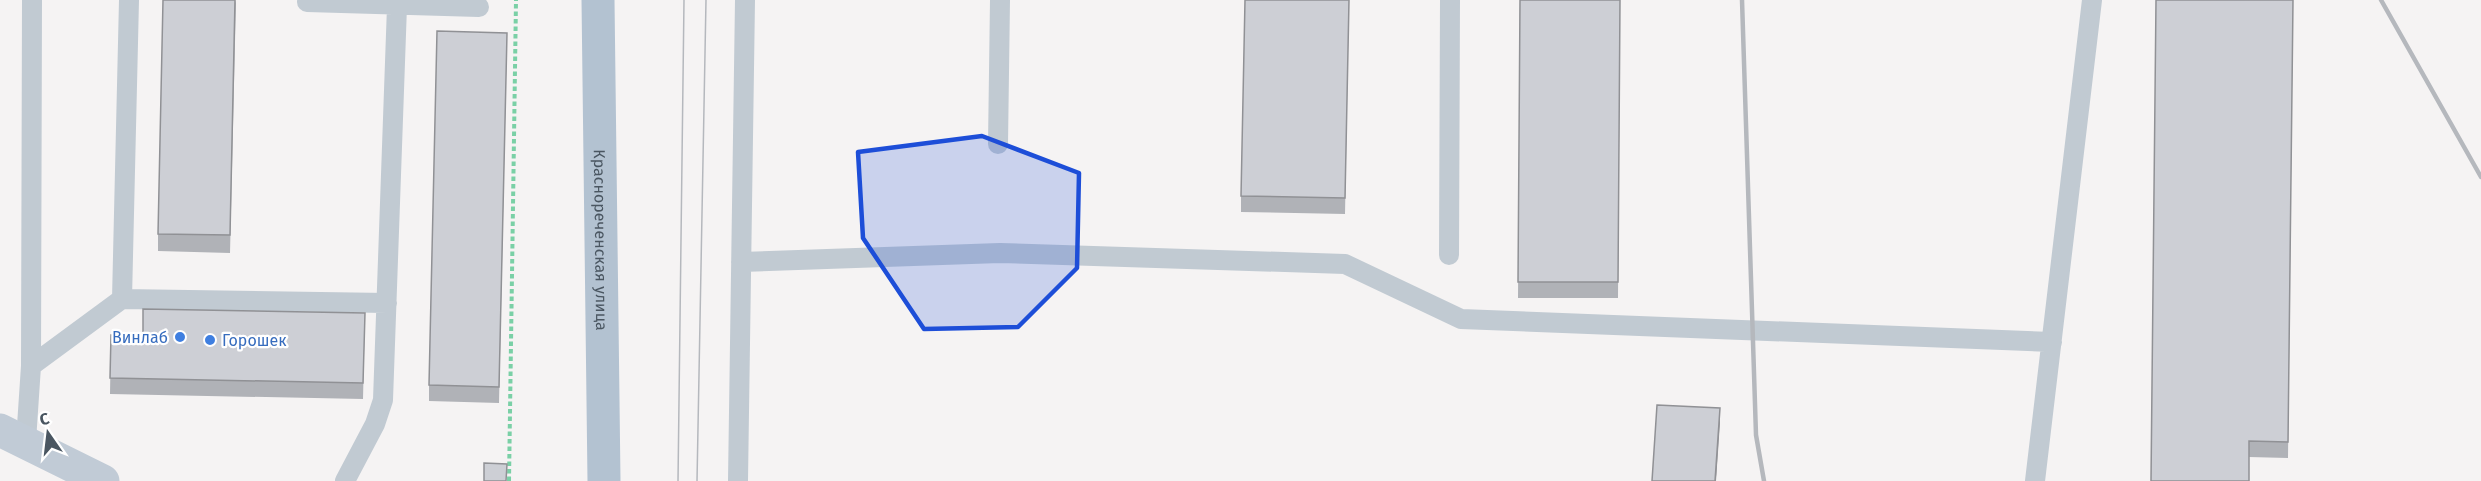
<svg xmlns="http://www.w3.org/2000/svg" width="2481" height="481" font-family="'Fira Sans',sans-serif">
<rect width="100%" height="100%" fill="#f5f3f3"/>
<g fill="none" stroke-linecap="round" stroke-linejoin="round">
<!-- path -->
<path stroke="#7ad0a6" stroke-width="4" stroke-dasharray="4.5 3" stroke-linecap="butt" d="M 509,481 L 516,0"/>
<!-- lane -->
<path stroke="#c1cad2" stroke-width="20" d="M 307,2 L 479,7
M 998,144 L 1000,0
M 1449,255 L 1450,0
M 741,262 L 1000,253 L 1345,264 L 1461,319 L 2052,342
M 122,299 L 387,303
M 31,366 L 122,299 L 129,0
M 26,441 L 31,366 L 32,0
M 345,481 L 375,424 L 383,400 L 397,6
M 738,481 L 745,0
M 2035,481 L 2092,0"/>
<!-- secondary -->
<path stroke="#c1cbd6" stroke-width="33" d="M 0,430 L 103,481"/>
<!-- primary -->
<path stroke="#b3c2d1" stroke-width="33" id="s1" d="M 598,0 L 604,481"/>
<!-- tram -->
<path stroke="#b5b8bd" stroke-width="1.5" d="M 678,481 L 684,0
M 697,481 L 706,0"/>
<!-- rail -->
<path stroke="#b5b8bd" stroke-width="4.5" d="M 1742,0 L 1756,435 L 1764,481
M 2381,0 L 2481,177"/>
</g>
<!-- wall -->
<path fill="#b0b2b7" d="M 236,0 L 230,253 L 158,251 L 158,234 Z
M 1349,0 L 1345,214 L 1241,212 L 1241,196 Z
M 1520,0 L 1620,0 L 1618,298 L 1518,298 Z
M 2293,0 L 2288,458 L 2249,457 L 2151,481 Z
M 507,33 L 499,403 L 429,401 L 429,385 Z
M 365,313 L 363,399 L 110,394 L 111,335 L 143,335 Z"/>
<!-- shaded-wall -->
<path fill="#909195" d="M 1720,408 L 1720,422 L 1716,481 L 1715,481 Z"/>
<!-- building -->
<path fill="#cdcfd5" stroke="#909195" stroke-width="1.5" d="M 163,0 L 235,0 L 230,235 L 158,234 Z
M 1245,0 L 1349,0 L 1345,198 L 1241,196 Z
M 1520,0 L 1620,0 L 1618,282 L 1518,282 Z
M 2156,0 L 2293,0 L 2288,442 L 2249,441 L 2249,481 L 2151,481 Z
M 437,31 L 507,33 L 499,387 L 429,385 Z
M 143,309 L 365,313 L 363,383 L 110,378 L 111,335 L 143,335 Z
M 1657,405 L 1720,408 L 1715,481 L 1652,481 Z
M 484,463 L 507,464 L 506,481 L 484,481 Z"/>
<!-- marked area -->
<path fill="#1d4ed8" fill-opacity="0.2" stroke="#1d4ed8" stroke-width="4.5" stroke-linejoin="round" d="M 982,136 L 1079,173 L 1077,268 L 1018,327 L 924,329 L 863,238 L 858,152 Z"/>
<!-- markers -->
<g fill="#3f7fe0" stroke="#fff" stroke-width="2">
<circle cx="180" cy="337" r="6"/>
<circle cx="210" cy="340" r="6"/>
</g>
<g text-anchor="middle" dominant-baseline="central" stroke-width="4.5" stroke-linejoin="round" paint-order="stroke">
<!-- street labels -->
<g font-size="16" fill="#4a5661" stroke="#fff">
<text stroke="none"><textPath href="#s1" startOffset="240">Краснореченская улица</textPath></text>
</g>
<!-- shop labels -->
<g font-size="16" fill="#366cbe" stroke="#fff" text-anchor="end">
<text x="168" y="337">Винлаб</text>
<text x="222" y="340" text-anchor="start">Горошек</text>
</g>
</g>
<!-- north arrow -->
<g transform="translate(48 433) rotate(346)" stroke="#ffffff" stroke-width="4.5" paint-order="stroke">
<path d="M0-4.5L10 22L0 15L-10 22Z" fill="#4a5661"/>
<text y="-9" font-size="16" font-weight="bold" text-anchor="middle" fill="#4a5661">С</text>
</g>
</svg>
